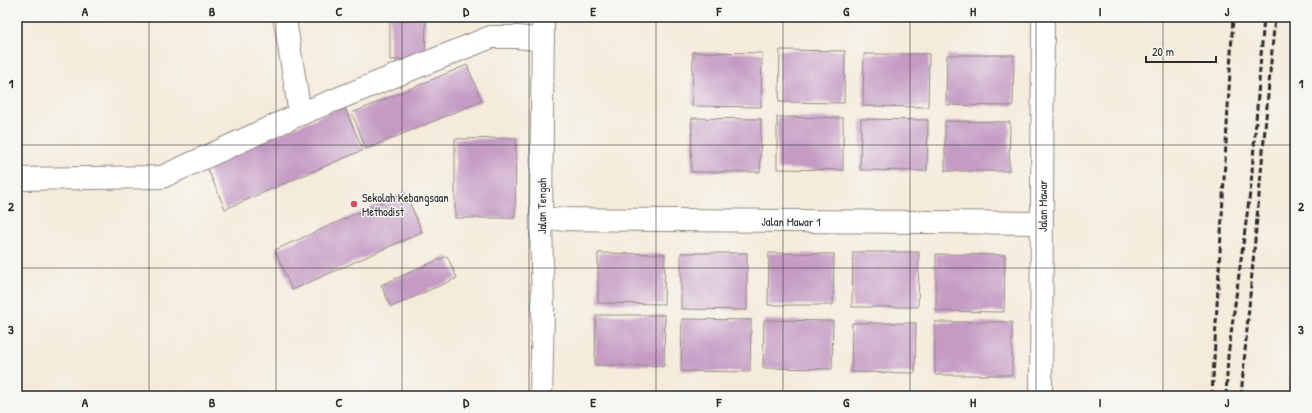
<svg xmlns="http://www.w3.org/2000/svg" width="1312" height="413" font-family="'Patrick Hand',sans-serif">
<rect width="100%" height="100%" fill="#f6f6f2"/>
<filter id="ink" filterUnits="userSpaceOnUse"><feTurbulence type="fractalNoise" baseFrequency=".025" numOctaves="2"/><feDisplacementMap in="SourceGraphic" scale="8" xChannelSelector="R" yChannelSelector="G"/><feConvolveMatrix kernelMatrix="1 2 1 2 8 2 1 2 1" color-interpolation-filters="sRGB"/></filter>
<filter id="wash" filterUnits="userSpaceOnUse"><feTurbulence type="fractalNoise" baseFrequency=".012" numOctaves="4" result="noise"/><feDisplacementMap in="SourceGraphic" scale="16" xChannelSelector="R" yChannelSelector="G"/><feGaussianBlur stdDeviation="0.9" result="paint"/><feColorMatrix in="noise" values="0 0 0 0 0 0 0 0 0 0 0 0 0 0 0 0 0 1.4 0 .05"/><feComposite in="paint" operator="in"/></filter>
<g filter="url(#wash)">
<rect width="100%" height="100%" fill="#f5ebdb"/>
<g id="blocks">
<!-- building -->
<path fill="#c59bc4" d="M 390,17 L 426,17 L 425,59 L 390,60 Z
M 780,50 L 845,51 L 844,103 L 779,102 Z
M 693,52 L 762,53 L 761,107 L 692,106 Z
M 864,54 L 929,54 L 928,107 L 863,106 Z
M 947,55 L 1014,55 L 1013,106 L 946,105 Z
M 467,65 L 482,101 L 366,149 L 352,113 Z
M 344,106 L 363,150 L 225,209 L 206,165 Z
M 777,117 L 843,118 L 843,170 L 777,169 Z
M 692,118 L 761,119 L 760,172 L 691,172 Z
M 861,119 L 928,120 L 927,171 L 860,170 Z
M 945,121 L 1010,122 L 1009,171 L 945,171 Z
M 516,138 L 515,218 L 455,218 L 455,139 Z
M 405,192 L 422,232 L 292,290 L 275,250 Z
M 853,252 L 919,252 L 918,307 L 852,307 Z
M 598,253 L 665,254 L 664,304 L 598,303 Z
M 681,253 L 747,253 L 747,310 L 681,309 Z
M 769,253 L 834,254 L 833,305 L 768,305 Z
M 936,254 L 1005,255 L 1004,312 L 936,311 Z
M 447,256 L 457,278 L 391,307 L 381,285 Z
M 596,315 L 665,315 L 664,366 L 595,365 Z
M 682,319 L 751,320 L 750,372 L 681,371 Z
M 764,320 L 833,321 L 832,369 L 763,368 Z
M 935,322 L 1012,322 L 1012,375 L 935,375 Z
M 852,323 L 916,323 L 915,373 L 851,372 Z"/>
</g>
</g>
<g filter="url(#ink)">
<use href="#blocks" fill-opacity="0" stroke="#908b83" stroke-width="1"/>
<g fill="none" stroke-linecap="round" stroke-linejoin="round">
<!-- minor casing -->
<g stroke="#908b83" stroke-width="24">
<g id="minor">
<path d="M 285,20 L 300,114"/>
<path d="M 17,179 L 162,177 L 300,114 L 491,37 L 517,37 L 543,40"/>
<path id="s1" d="M 541,219 L 1041,223"/>
<path id="s2" d="M 541,396 L 543,310 L 541,219 L 543,17"/>
<path id="s3" d="M 1041,396 L 1043,17"/>
</g>
</g>
<!-- minor -->
<use href="#minor" stroke="#fff" stroke-width="22"/>
<!-- rail -->
<path stroke="#2b2b2b" stroke-width="3" stroke-dasharray="6 3" stroke-linecap="butt" d="M 1212,396 L 1233,17
M 1226,396 L 1228,356 L 1251,185 L 1264,17
M 1241,396 L 1275,17"/>
</g>
</g>
<!-- grid -->
<path fill="none" stroke="#2b2b2b" stroke-width="1" stroke-opacity="0.55" d="M 149,17 L 149,396M 276,17 L 276,396M 402,17 L 402,396M 529,17 L 529,396M 656,17 L 656,396M 783,17 L 783,396M 910,17 L 910,396M 1036,17 L 1036,396M 1163,17 L 1163,396M 17,145 L 1295,145M 17,268 L 1295,268"/>
<!-- markers -->
<circle fill="#d1495b" stroke="#f6f6f2" stroke-width="1.5" cx="354" cy="204" r="4"/>
<g text-anchor="middle" dominant-baseline="central" stroke-width="3" stroke-linejoin="round" paint-order="stroke">
<!-- poi labels -->
<g font-size="12" fill="#2b2b2b" stroke="#f6f6f2" text-anchor="start">
<text x="362" y="197">Sekolah Kebangsaan<tspan x="362" dy="14">Methodist</tspan></text>
</g>
<!-- street labels -->
<g font-size="12" fill="#2b2b2b" stroke="#f6f6f2">
<text stroke="none"><textPath href="#s3" startOffset="190">Jalan Mawar</textPath></text>
<text stroke="none"><textPath href="#s2" startOffset="190">Jalan Tengah</textPath></text>
<text stroke="none"><textPath href="#s1" startOffset="250">Jalan Mawar 1</textPath></text>
</g>
</g>
<!-- margin -->
<rect width="1312" height="413" fill="none" stroke="#f6f6f2" stroke-width="44"/>
<!-- scale -->
<path d="M1146 56v6h70v-6" fill="none" stroke="#2b2b2b" stroke-width="2"/>
<text x="1152" y="56" font-size="12" fill="#2b2b2b" stroke="#f6f6f2" stroke-width="3" paint-order="stroke">20 m</text>
<rect x="22" y="22" width="1268" height="369" fill="none" stroke="#2b2b2b" stroke-width="1.5"/>
<g font-size="13" text-anchor="middle" font-weight="bold" fill="#2b2b2b">
<text x="85" y="16">A</text>
<text x="212" y="16">B</text>
<text x="339" y="16">C</text>
<text x="466" y="16">D</text>
<text x="593" y="16">E</text>
<text x="719" y="16">F</text>
<text x="846" y="16">G</text>
<text x="973" y="16">H</text>
<text x="1100" y="16">I</text>
<text x="1227" y="16">J</text>
<text x="11" y="88">1</text>
<text x="1301" y="88">1</text>
<text x="11" y="211">2</text>
<text x="1301" y="211">2</text>
<text x="11" y="334">3</text>
<text x="1301" y="334">3</text>
<text x="85" y="407">A</text>
<text x="212" y="407">B</text>
<text x="339" y="407">C</text>
<text x="466" y="407">D</text>
<text x="593" y="407">E</text>
<text x="719" y="407">F</text>
<text x="846" y="407">G</text>
<text x="973" y="407">H</text>
<text x="1100" y="407">I</text>
<text x="1227" y="407">J</text>
</g>
</svg>
